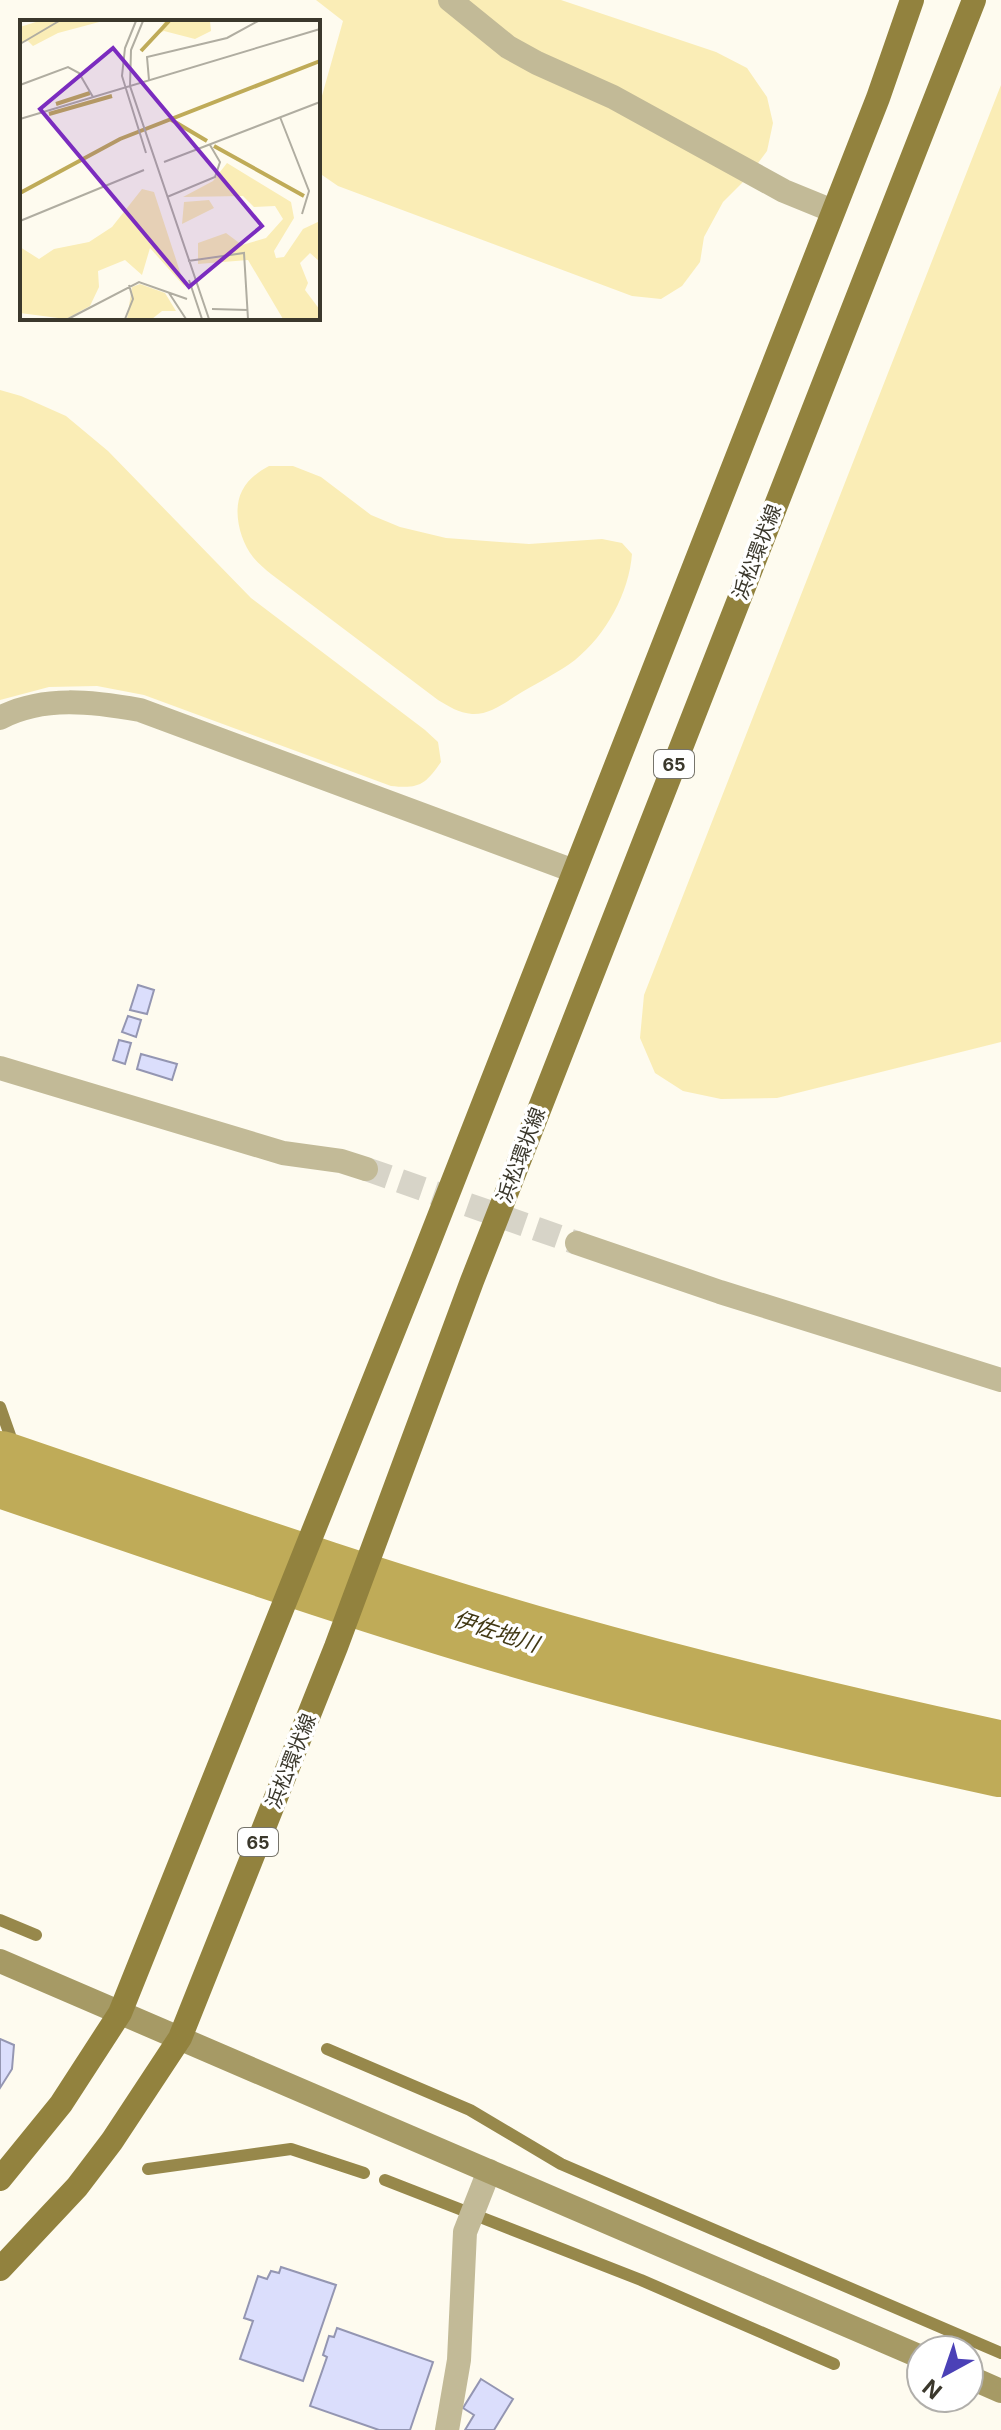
<svg xmlns="http://www.w3.org/2000/svg" width="1001" height="2430" font-family="Inter,'Noto Sans JP',sans-serif">
<rect width="100%" height="100%" fill="#fefbef"/>
<!-- green -->
<path fill="#faedb6" d="M 316,0 L 561,0 L 716,52 L 747,68 L 767,97 L 773,123 L 767,151 L 747,178 L 723,202 L 704,237 L 700,262 L 682,286 L 661,299 L 632,296 L 338,186 L 322,175 L 318,168 L 318,110 L 343,21 Z
M 1001,85 L 1001,1042 L 777,1098 L 721,1099 L 683,1091 L 655,1073 L 640,1038 L 644,995 Z
M 0,390 L 21,396 L 66,416 L 108,451 L 251,598 L 425,730 L 438,742 L 441,762 C 425,785 419,789 391,786 L 144,695 L 97,686 L 49,687 L 0,700 Z
M 269,466 L 293,466 L 321,477 L 371,515 L 400,527 L 446,538 L 529,544 L 602,539 L 622,543 L 632,554 C 629,593 606,635 575,660 C 559,672 539,682 522,692 C 507,701 490,715 472,714 C 459,713 448,706 438,700 L 271,574 C 265,569 258,563 253,557 C 240,541 232,510 242,491 C 248,479 258,472 269,466 Z"/>
<g fill="none" stroke-linecap="round" stroke-linejoin="round">
<!-- stream -->
<path stroke="#97884b" stroke-width="12" d="M 0,1407 L 25,1478
M 0,1920 L 36,1935
M 327,2049 L 470,2110 L 561,2164 L 959,2335
M 148,2169 L 291,2149 L 364,2173
M 385,2180 L 462,2210
M 480,2217 L 641,2280 L 834,2364
M 953,2338 L 959,2335 L 1001,2353"/>
<!-- river -->
<path stroke="#bfab58" stroke-width="76" d="M 0,1469 C 185,1532 371,1598 559,1651 C 705,1692 853,1727 1001,1759"/>
</g>
<!-- building -->
<path fill="#dbdefc" stroke="#9496b2" stroke-width="2" d="M 138,985 L 154,990 L 147,1014 L 130,1010 Z
M 128,1016 L 141,1020 L 136,1037 L 122,1032 Z
M 119,1040 L 131,1043 L 125,1064 L 113,1060 Z
M 141,1054 L 177,1064 L 172,1080 L 137,1069 Z
M 0,2039 L 14,2045 L 12,2069 L 0,2088 Z
M 281,2267 L 336,2285 L 303,2381 L 240,2359 L 253,2321 L 244,2318 L 258,2276 L 267,2279 L 271,2271 L 279,2273 Z
M 337,2328 L 433,2362 L 410,2430 L 379,2430 L 310,2406 L 327,2357 L 323,2355 L 329,2336 L 334,2337 Z
M 481,2379 L 513,2399 L 494,2430 L 465,2430 L 474,2415 L 463,2408 Z"/>
<g fill="none" stroke-linecap="round" stroke-linejoin="round">
<!-- street-tunnel -->
<path stroke="#d7d4c8" stroke-width="24" stroke-dasharray="24 12" stroke-linecap="butt" d="M 366,1169 L 577,1243"/>
<!-- street -->
<path stroke="#c2ba97" stroke-width="24" d="M 450,0 L 508,47 L 537,63 L 613,97 L 784,191 L 833,211
M 0,718 C 43,695 94,702 140,710 L 574,871
M 0,1068 L 283,1153 L 341,1161 L 366,1169
M 577,1243 L 720,1292 L 1001,1380
M 447,2430 L 459,2360 L 465,2232 L 489,2171"/>
<!-- secondary -->
<path stroke="#a69a65" stroke-width="24" d="M 0,1961 L 921,2357
M 969,2377 L 1001,2391"/>
<!-- primary -->
<path stroke="#92823e" stroke-width="24" d="M 0,2179 L 61,2104 L 120,2013 L 422,1260 L 878,98 L 912,0
M 0,2269 L 77,2187 L 112,2141 L 180,2038 L 336,1647 L 472,1281 L 974,0"/>
</g>
<g text-anchor="middle" dominant-baseline="central" stroke-width="7" stroke-linejoin="round" paint-order="stroke">
<!-- shield labels -->
<g fill="#fff" stroke="#76746b" stroke-width="2">
<rect x="654" y="750" width="40" height="28" rx="6"/>
<rect x="238" y="1828" width="40" height="28" rx="6"/>
</g>
<g font-size="18" font-weight="bold" fill="#3b382c">
<text x="674" y="764">65</text>
<text x="258" y="1842">65</text>
</g>
<!-- street labels -->
<g font-size="20" fill="#3b382c" stroke="#fff">
<text transform="translate(757 552) rotate(-69)">浜松環状線</text>
<text transform="translate(521 1155) rotate(-69)">浜松環状線</text>
<text transform="translate(291 1761) rotate(-68)">浜松環状線</text>
</g>
<!-- water labels -->
<g font-size="22" font-style="italic" fill="#423915" stroke="#fff">
<text transform="translate(496 1631) rotate(18)">伊佐地川</text>
</g>
</g>
<!-- overview -->
<g transform="translate(20 20)">
<rect width="300" height="300" fill="#fefbef"/>
<path d="M 19,1 L 83,1 L 38,13 L 13,26 L 8,21 L 0,23 L 0,7 ZM 145,1 L 190,1 L 191,11 L 175,19 L 144,11 L 136,15 ZM 207,143 L 271,182 L 274,198 L 254,231 L 256,238 L 264,237 L 283,209 L 300,201 L 300,242 L 290,233 L 280,243 L 288,263 L 285,270 L 300,290 L 300,299 L 263,299 L 228,240 L 178,244 L 178,223 L 206,213 L 222,225 L 246,218 L 263,199 L 255,186 L 234,187 L 223,176 L 163,177 L 193,161 ZM 122,169 L 134,172 L 165,267 L 130,228 L 122,255 L 105,240 L 78,251 L 79,267 L 70,286 L 46,299 L 0,293 L 0,227 L 19,239 L 34,229 L 69,222 L 92,207 ZM 189,180 L 194,188 L 162,204 L 164,182 ZM 120,264 L 145,273 L 156,291 L 142,291 L 132,299 L 107,299 L 112,267 Z" fill="#faedb6"/>
<path fill="none" stroke="#bfab58" stroke-width="4" d="M 121,31 L 149,1M 36,84 L 70,73M 29,94 L 92,76M 150,99 L 187,121M 194,126 L 284,176M 0,173 L 100,119 L 300,41"/>
<path fill="none" stroke="#b0ada1" stroke-width="2" d="M 116,1 L 105,28 L 102,56 L 126,133M 123,1 L 111,30 L 110,66 L 189,299M 0,24 L 39,1M 129,60 L 127,37 L 207,18 L 238,1M 0,65 L 48,47 L 59,53 L 73,77M 260,97 L 289,171 L 282,194M 0,99 L 300,9M 144,142 L 300,82M 147,177 L 195,157 L 200,142 L 190,125M 0,201 L 124,150M 168,241 L 224,233 L 228,299M 169,260 L 182,299M 149,273 L 166,299M 192,289 L 228,290M 48,299 L 119,262 L 167,279M 105,299 L 113,279 L 109,265"/>
<path fill="#7b2cbf" fill-opacity="0.15" stroke="#7b2cbf" stroke-width="4" d="M 93,28 L 242,206 L 169,267 L 20,89 Z"/>
<rect width="300" height="300" fill="none" stroke="#3b382c" stroke-width="4"/>
</g>
<!-- north arrow -->
<g transform="translate(945 2374) rotate(220)"><circle r="38" fill="#ffffff" stroke="#b1afab" stroke-width="2"/>
<path d="M0-6L14 30L0 20L-14 30Z" fill="#4b41b7"/>
<text y="-12" font-size="22" font-weight="bold" text-anchor="middle" fill="#3b382c">N</text>
</g>
</svg>
